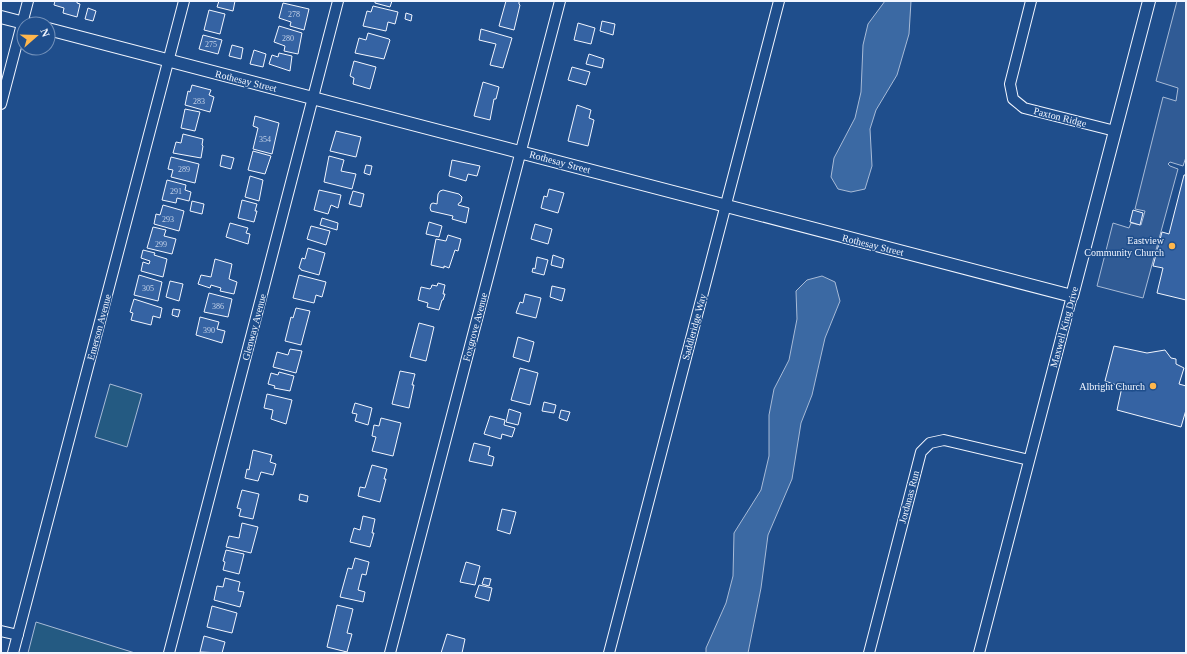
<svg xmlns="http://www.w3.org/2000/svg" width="1187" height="654" font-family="Georgia,serif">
<rect width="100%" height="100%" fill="#1f4e8c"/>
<!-- green -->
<path fill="#245a82" stroke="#a8bbd7" d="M 110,384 L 142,394 L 127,447 L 95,437 Z
M 36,622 L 135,653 L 28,653 Z"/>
<!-- parking -->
<path fill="#305b95" stroke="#a8bbd7" d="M 1177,1 L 1186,1 L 1186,157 L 1183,166 L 1170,162 L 1168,164 L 1170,166 L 1178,169 L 1143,298 L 1097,286 L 1113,223 L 1129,228 L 1131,223 L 1141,225 L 1145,211 L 1135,209 L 1163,97 L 1176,101 L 1178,88 L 1156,81 Z"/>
<!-- water -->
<path fill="#3b69a3" stroke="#a8bbd7" d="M 885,1 L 911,1 L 909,34 L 897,75 L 876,110 L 870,129 L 872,166 L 865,189 L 851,192 L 838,189 L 831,177 L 834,158 L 855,118 L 861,92 L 863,45 L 868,24 Z
M 822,276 L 835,282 L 840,301 L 825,338 L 812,395 L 801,423 L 792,479 L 768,535 L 761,588 L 748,653 L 706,653 L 706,648 L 726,603 L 733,576 L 734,533 L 761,490 L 769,456 L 769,415 L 774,389 L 789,360 L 797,319 L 796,291 L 807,280 Z"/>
<!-- building -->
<path fill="#3563a3" stroke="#f2f6ff" d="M 55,1 L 77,1 L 77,3 L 80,4 L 77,17 L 63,13 L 64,8 L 54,5 Z
M 219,1 L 235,1 L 233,11 L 217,7 Z
M 375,1 L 392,1 L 390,7 L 375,3 Z
M 506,1 L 519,1 L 519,4 L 520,5 L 514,30 L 499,26 Z
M 283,3 L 309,9 L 304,30 L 290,26 L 291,22 L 279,18 Z
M 373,6 L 398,12 L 395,24 L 388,22 L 386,31 L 363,26 L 367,11 L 371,12 Z
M 88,8 L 96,11 L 93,21 L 85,19 Z
M 209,10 L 225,14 L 220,34 L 204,30 Z
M 406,13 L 412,15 L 411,21 L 405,19 Z
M 602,21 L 615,24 L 613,35 L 600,31 Z
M 578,23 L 595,28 L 591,44 L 574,40 Z
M 279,26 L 302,33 L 298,54 L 284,51 L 285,46 L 274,42 Z
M 481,29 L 512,38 L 503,68 L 490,65 L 496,44 L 479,40 Z
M 368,33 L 389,39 L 390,40 L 384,59 L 355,53 L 359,38 L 366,40 Z
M 203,35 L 222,40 L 218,54 L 199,49 Z
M 232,45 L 243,48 L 241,59 L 229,56 Z
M 254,50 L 266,54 L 263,67 L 250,64 Z
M 279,53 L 292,56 L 290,71 L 269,64 L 272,55 L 278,57 Z
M 589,54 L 604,59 L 602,68 L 586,64 Z
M 354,61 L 376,67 L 370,89 L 353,84 L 354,78 L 350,76 Z
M 572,67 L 590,72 L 586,85 L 568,80 Z
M 483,82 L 499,87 L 496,99 L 494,99 L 490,120 L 474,116 Z
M 192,85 L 211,90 L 209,95 L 214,97 L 210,112 L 185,105 L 188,91 L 190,92 Z
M 577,105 L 591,110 L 589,118 L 594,120 L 588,146 L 568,141 Z
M 185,109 L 200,112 L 195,131 L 181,128 Z
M 255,116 L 279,123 L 272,154 L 253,149 L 258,128 L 253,126 Z
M 336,131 L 361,137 L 356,157 L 330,151 Z
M 183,134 L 203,139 L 202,145 L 203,146 L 201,158 L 173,153 L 176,142 L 181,143 Z
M 253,151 L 271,156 L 265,174 L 248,170 Z
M 222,155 L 234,158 L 231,169 L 220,166 Z
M 329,156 L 344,160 L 341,171 L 356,174 L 352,189 L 324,182 Z
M 171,157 L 199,164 L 195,183 L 171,177 L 173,170 L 168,169 Z
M 452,160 L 480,166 L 477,176 L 468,174 L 466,181 L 449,176 Z
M 366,165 L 372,166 L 370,175 L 364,173 Z
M 1184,175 L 1186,175 L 1186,300 L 1157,293 L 1163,268 L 1153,266 L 1162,232 L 1169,234 Z
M 250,176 L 263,180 L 259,201 L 245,197 Z
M 167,180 L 186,185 L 185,190 L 191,192 L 189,201 L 177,198 L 176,203 L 162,200 Z
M 549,189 L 564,193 L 558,213 L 541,208 L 544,196 L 547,197 Z
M 319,190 L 341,195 L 338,208 L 331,205 L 328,214 L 314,210 Z
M 443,190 L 459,194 L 462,197 L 461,202 L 459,203 L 458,205 L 469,208 L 466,223 L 452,219 L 453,216 L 431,211 L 430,208 L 431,204 L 433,203 L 437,204 L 438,194 L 440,191 Z
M 353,191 L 364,194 L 361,207 L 349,204 Z
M 242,200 L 257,204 L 255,211 L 257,211 L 254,222 L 238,218 Z
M 192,201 L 204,204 L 202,214 L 190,211 Z
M 163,205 L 184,211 L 179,231 L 154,224 L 156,214 L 160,215 Z
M 1133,210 L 1143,213 L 1140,225 L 1130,222 Z
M 322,218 L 338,223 L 337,230 L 320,225 Z
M 429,222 L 442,226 L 439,237 L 426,234 Z
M 230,223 L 248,228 L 246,233 L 250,234 L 248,244 L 226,237 Z
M 535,224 L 552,229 L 548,244 L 531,239 Z
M 311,226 L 330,231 L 326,245 L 307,239 Z
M 153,227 L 166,230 L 164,236 L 176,239 L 172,254 L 147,248 Z
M 448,235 L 461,239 L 458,251 L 455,250 L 449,268 L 444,266 L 444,268 L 431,265 L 436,239 L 446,241 Z
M 308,248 L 325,253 L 319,275 L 301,270 L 301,269 L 299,268 L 302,258 L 305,259 Z
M 143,250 L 155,253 L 154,255 L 167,259 L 163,277 L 141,271 L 143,262 L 149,264 L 150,261 L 141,258 Z
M 553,255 L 564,259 L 562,268 L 551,265 Z
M 537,257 L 548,260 L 544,275 L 532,272 L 533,268 L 535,269 Z
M 215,259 L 232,264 L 229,279 L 237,282 L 234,294 L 220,291 L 221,288 L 211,285 L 210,288 L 198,284 L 201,275 L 211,277 Z
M 139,275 L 162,282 L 158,301 L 134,295 Z
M 299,275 L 326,282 L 322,297 L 316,295 L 314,303 L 293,298 Z
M 170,281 L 183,284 L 179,301 L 166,297 Z
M 438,283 L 445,285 L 443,294 L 445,294 L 443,300 L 442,300 L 439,310 L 427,307 L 428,303 L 418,300 L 421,287 L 430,289 L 431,288 L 432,285 L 437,286 Z
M 552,286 L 565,289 L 562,301 L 550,297 Z
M 209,293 L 232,299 L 228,317 L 204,312 Z
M 525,294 L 541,298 L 536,318 L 516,313 L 520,302 L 523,303 Z
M 134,299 L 162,308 L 160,318 L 153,316 L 151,325 L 131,320 L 133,313 L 130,312 Z
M 296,308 L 310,311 L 301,345 L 285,341 L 291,317 L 293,318 Z
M 173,309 L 180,310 L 178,317 L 172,315 Z
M 200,317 L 219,322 L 217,329 L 225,331 L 222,343 L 196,335 Z
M 419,323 L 434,327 L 426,361 L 410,357 Z
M 518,337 L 534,342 L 529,362 L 513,357 Z
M 1114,346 L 1147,353 L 1165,350 L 1171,358 L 1176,359 L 1176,364 L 1184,368 L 1179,384 L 1186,386 L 1186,410 L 1181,427 L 1117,410 L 1122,387 L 1105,381 Z
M 290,349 L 302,351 L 296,373 L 273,367 L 277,352 L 288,355 Z
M 520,368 L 538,373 L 530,405 L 511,400 Z
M 400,371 L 415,374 L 412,385 L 414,385 L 409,408 L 392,404 Z
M 279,372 L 294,376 L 290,391 L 274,388 L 275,386 L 268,384 L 271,373 L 278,375 Z
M 267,394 L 292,400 L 286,424 L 271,419 L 273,410 L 264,408 Z
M 544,402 L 556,405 L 554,413 L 542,411 Z
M 355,403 L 372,408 L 368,425 L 355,421 L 357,414 L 352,413 Z
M 509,409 L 521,413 L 518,425 L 506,422 Z
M 561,410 L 570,412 L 567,421 L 559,418 Z
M 490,416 L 505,420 L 504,425 L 515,428 L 512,437 L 502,434 L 501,439 L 484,434 Z
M 381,418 L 401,423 L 393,456 L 372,451 L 376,437 L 372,436 L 374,425 L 379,426 Z
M 474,443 L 490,447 L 488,455 L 494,457 L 492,466 L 469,461 Z
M 253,450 L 272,455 L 270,462 L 276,464 L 273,475 L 261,472 L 258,481 L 245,478 L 247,469 L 249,470 Z
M 372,465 L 387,469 L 384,479 L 386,479 L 380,502 L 358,496 L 360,487 L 365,488 Z
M 242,490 L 259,494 L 253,519 L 239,516 L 241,509 L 237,508 Z
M 300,494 L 308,496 L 307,502 L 299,500 Z
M 502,509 L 516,512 L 510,534 L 497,530 Z
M 363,516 L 375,519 L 372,533 L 374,533 L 370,547 L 350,542 L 354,528 L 360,530 Z
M 242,523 L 258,527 L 251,553 L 226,547 L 229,536 L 239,538 Z
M 226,550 L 244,554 L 239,574 L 223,570 L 225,562 L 223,561 Z
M 355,558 L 369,562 L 366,575 L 362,574 L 358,590 L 365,592 L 363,602 L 340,597 L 348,568 L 352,569 Z
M 466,562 L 480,566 L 475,585 L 460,582 Z
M 225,578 L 240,582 L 238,591 L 244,592 L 240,607 L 214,600 L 217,586 L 223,587 Z
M 484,578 L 491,579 L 489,586 L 482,584 Z
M 479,585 L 492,588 L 489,601 L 475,597 Z
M 337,605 L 353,609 L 347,633 L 352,634 L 347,652 L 327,647 Z
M 212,606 L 237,613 L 232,633 L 207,627 Z
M 447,634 L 465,639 L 462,653 L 441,653 Z
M 204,636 L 225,642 L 222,653 L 200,652 Z"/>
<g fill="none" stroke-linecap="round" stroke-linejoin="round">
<!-- minor casing -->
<g stroke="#f2f6ff" stroke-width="12">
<path id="minor" d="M 1031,1 L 1010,84 L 1013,99 L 1024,108 L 1115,131
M 1,104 L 28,1
M 1,631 L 18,635
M 13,653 L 184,1
M 169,653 L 338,1
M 390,653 L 560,1
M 609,653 L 779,1
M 869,653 L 921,452 L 930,443 L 944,440 L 1029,460
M 979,653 L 1072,296"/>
</g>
<!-- tertiary casing -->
<g stroke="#f2f6ff" stroke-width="14">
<path id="tertiary" d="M 1,17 L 28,24
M 48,29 L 1072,296 L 1149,1"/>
</g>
<!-- minor -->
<use href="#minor" stroke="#1f4e8c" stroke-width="10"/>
<!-- tertiary -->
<use href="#tertiary" stroke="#1f4e8c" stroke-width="12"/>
</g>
<!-- markers -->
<g fill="#ffb74d" stroke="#1f4e8c" stroke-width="1.5">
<circle cx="1172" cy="246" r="4"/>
<circle cx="1153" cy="386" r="4"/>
</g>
<g text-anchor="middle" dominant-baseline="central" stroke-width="3" stroke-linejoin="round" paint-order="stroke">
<!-- number labels -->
<g font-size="8" fill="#c3d1e8">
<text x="294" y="14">278</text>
<text x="288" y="38">280</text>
<text x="211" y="44">275</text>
<text x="199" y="101">283</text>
<text x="265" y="139">354</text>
<text x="184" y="169">289</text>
<text x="176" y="191">291</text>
<text x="168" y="219">293</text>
<text x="161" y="244">299</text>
<text x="148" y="288">305</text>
<text x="218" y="306">386</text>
<text x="209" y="330">390</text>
</g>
<!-- street labels -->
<g font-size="10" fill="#f2f6ff" stroke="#1f4e8c">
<text transform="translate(246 81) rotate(14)">Rothesay Street</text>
<text transform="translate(1060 117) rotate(14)">Paxton Ridge</text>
<text transform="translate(560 162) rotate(15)">Rothesay Street</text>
<text transform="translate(873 245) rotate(14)">Rothesay Street</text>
<text transform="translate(99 327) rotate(-75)">Emerson Avenue</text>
<text transform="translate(254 327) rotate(-75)">Glenway Avenue</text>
<text transform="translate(475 327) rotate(-75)">Foxgrove Avenue</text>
<text transform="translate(694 327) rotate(-75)">Saddleridge Way</text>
<text transform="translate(1064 327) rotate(-75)">Maxwell King Drive</text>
<text transform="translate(909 497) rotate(-75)">Jordanas Run</text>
</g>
<!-- poi labels -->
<g font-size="10" fill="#f2f6ff" stroke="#1f4e8c" text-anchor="end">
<text x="1164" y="240">Eastview<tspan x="1164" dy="12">Community Church</tspan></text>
<text x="1145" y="386">Albright Church</text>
</g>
</g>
<!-- border -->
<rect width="1187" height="654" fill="none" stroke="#f2f6ff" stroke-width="4"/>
<!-- north arrow -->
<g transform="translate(36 36) rotate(70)"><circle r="19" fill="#1f4e8c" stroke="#7391ba"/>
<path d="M0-3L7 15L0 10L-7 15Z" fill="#ffb74d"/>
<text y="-6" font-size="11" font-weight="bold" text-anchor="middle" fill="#f2f6ff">N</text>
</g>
</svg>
